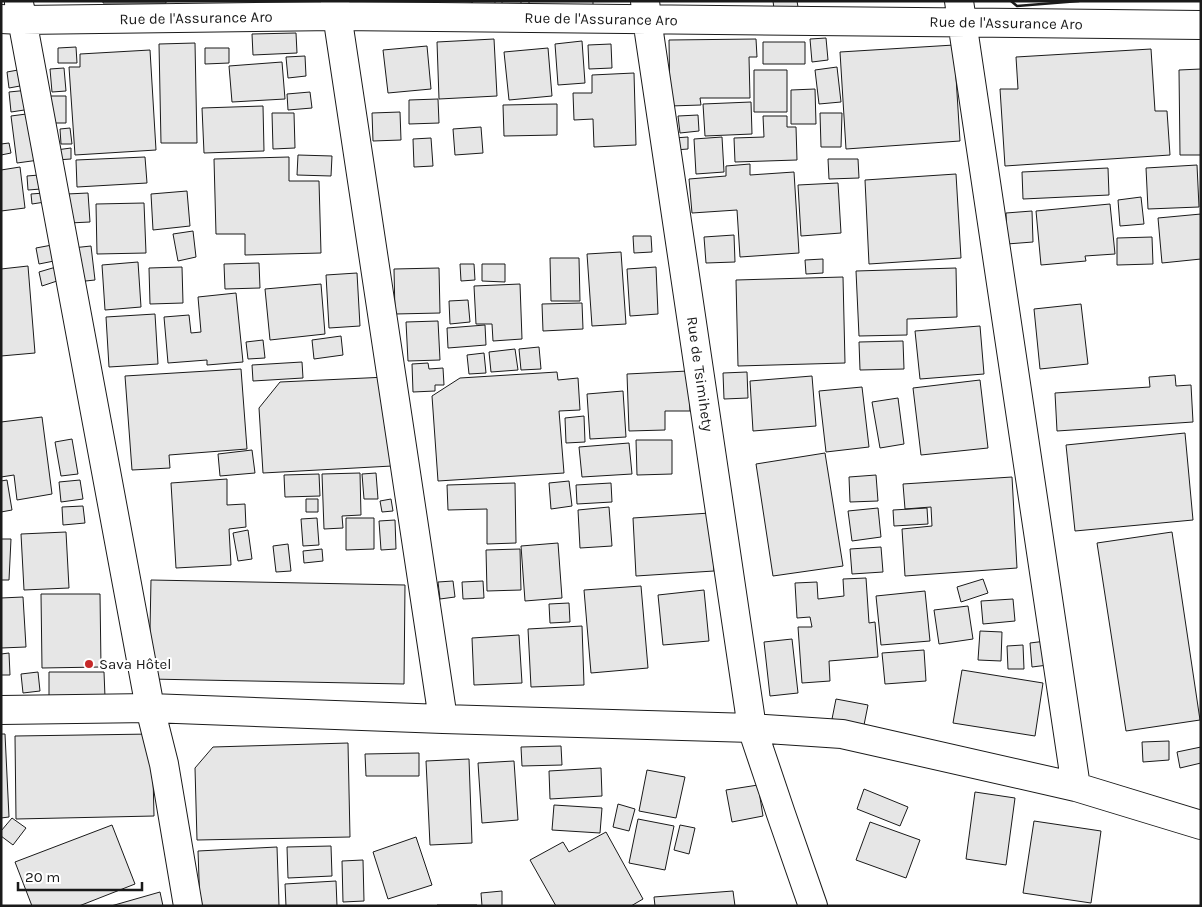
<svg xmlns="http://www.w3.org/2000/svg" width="1202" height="907" font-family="Karla,sans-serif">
<rect width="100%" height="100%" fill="#fff"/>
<!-- building -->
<path fill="#e6e6e6" stroke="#1a1a1a" d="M 103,1 L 166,1 L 166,3 L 103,3 Z
M 440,1 L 472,1 L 472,3 L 441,5 Z
M 472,1 L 495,1 L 495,7 L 473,8 Z
M 502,1 L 521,1 L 521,5 L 502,5 Z
M 529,1 L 593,1 L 593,6 L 529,10 Z
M 773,1 L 797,1 L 798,7 L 774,9 Z
M 296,33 L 297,53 L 253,55 L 252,34 Z
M 826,38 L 828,60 L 812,62 L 810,39 Z
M 494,39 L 497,96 L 439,99 L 437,42 Z
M 756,39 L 757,57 L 749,57 L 750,98 L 700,98 L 701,105 L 670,106 L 669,40 Z
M 582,41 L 585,83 L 558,85 L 555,44 Z
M 763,42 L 805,42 L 805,64 L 763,64 Z
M 195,43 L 197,143 L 161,143 L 159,44 Z
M 611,44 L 612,68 L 589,69 L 588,45 Z
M 954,45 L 960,141 L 846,149 L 840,52 Z
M 427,46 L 431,89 L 388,93 L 383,50 Z
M 76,47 L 77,63 L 58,63 L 58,48 Z
M 205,48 L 229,48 L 229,63 L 205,64 Z
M 548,48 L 552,96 L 509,100 L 504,52 Z
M 1151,49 L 1155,111 L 1167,111 L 1170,155 L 1005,166 L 1000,89 L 1018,89 L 1016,57 Z
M 150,50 L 156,150 L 75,155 L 69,67 L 80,67 L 80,54 Z
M 305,56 L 306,76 L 288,78 L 286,57 Z
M 282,62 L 285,99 L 232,102 L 229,66 Z
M 837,67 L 841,102 L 819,104 L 815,70 Z
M 64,68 L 66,91 L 52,92 L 50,69 Z
M 1201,69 L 1201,155 L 1180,155 L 1179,70 Z
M 18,70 L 20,86 L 9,88 L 7,72 Z
M 754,70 L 787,70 L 787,112 L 754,112 Z
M 634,73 L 636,145 L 594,147 L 593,119 L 574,120 L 573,93 L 592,93 L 592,75 Z
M 815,89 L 816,124 L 791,124 L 791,90 Z
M 29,90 L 31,109 L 11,112 L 9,92 Z
M 310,92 L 312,108 L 288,110 L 287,94 Z
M 45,96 L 66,96 L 66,123 L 45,123 Z
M 438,99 L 439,123 L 409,124 L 409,100 Z
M 751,102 L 752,134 L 705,136 L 703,104 Z
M 557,104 L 557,135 L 504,136 L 503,105 Z
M 263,106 L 264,151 L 204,153 L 202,108 Z
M 400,112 L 401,140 L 373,141 L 372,113 Z
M 34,113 L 39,160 L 17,163 L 11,116 Z
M 272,113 L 294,113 L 295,148 L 273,149 Z
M 820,113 L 842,113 L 841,147 L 821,147 Z
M 698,115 L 699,131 L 680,133 L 678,116 Z
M 763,116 L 787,116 L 787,127 L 796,127 L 797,160 L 735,162 L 734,138 L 764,137 Z
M 481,127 L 483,153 L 455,155 L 453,129 Z
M 70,128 L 72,144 L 61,144 L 60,129 Z
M 688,137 L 688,149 L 675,150 L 674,138 Z
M 722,137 L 724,172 L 696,174 L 694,139 Z
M 431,138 L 433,166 L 414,167 L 413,139 Z
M 9,143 L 11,153 L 1,155 L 1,144 Z
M 71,148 L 71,159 L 56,160 L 56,150 Z
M 298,155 L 332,156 L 331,176 L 297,175 Z
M 145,157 L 147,183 L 77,187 L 76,160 Z
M 289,157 L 289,181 L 319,181 L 321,253 L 245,255 L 245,234 L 216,234 L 214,159 Z
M 828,159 L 858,159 L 859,178 L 829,179 Z
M 750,164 L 750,175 L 794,172 L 799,253 L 740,257 L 737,210 L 692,213 L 689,179 L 726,176 L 726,166 Z
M 1197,165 L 1199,207 L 1148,209 L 1146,168 Z
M 20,167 L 25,208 L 1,211 L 1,170 Z
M 1108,168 L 1109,195 L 1023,199 L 1022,172 Z
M 956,174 L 961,258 L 869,264 L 865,180 Z
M 39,175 L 41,189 L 28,190 L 27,176 Z
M 838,183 L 841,233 L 801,236 L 798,185 Z
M 187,191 L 190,226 L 153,230 L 151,194 Z
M 44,193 L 45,202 L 32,204 L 31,194 Z
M 88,193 L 90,222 L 69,223 L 67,194 Z
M 1141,197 L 1144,224 L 1120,226 L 1118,200 Z
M 144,203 L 146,253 L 97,254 L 96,204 Z
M 1110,204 L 1115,254 L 1085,256 L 1086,261 L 1041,265 L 1036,211 Z
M 1032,211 L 1033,242 L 1007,244 L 1006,213 Z
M 1201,214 L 1201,259 L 1162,263 L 1158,218 Z
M 193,231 L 196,257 L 178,261 L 173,234 Z
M 734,235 L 735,262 L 706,263 L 704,237 Z
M 633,236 L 651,236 L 652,252 L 634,253 Z
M 1152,237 L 1153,264 L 1117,265 L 1117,238 Z
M 52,245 L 54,261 L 39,264 L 36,248 Z
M 91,246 L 95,280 L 76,282 L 72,248 Z
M 621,252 L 626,324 L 592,326 L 587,254 Z
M 550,258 L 579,258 L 580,301 L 551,301 Z
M 823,259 L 823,273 L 806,274 L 805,260 Z
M 138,262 L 141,307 L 105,310 L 102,265 Z
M 259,263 L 260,288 L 225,289 L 224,264 Z
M 460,264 L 474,264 L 475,280 L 461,281 Z
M 482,264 L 505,264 L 505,282 L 482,281 Z
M 28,266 L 35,353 L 1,356 L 1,269 Z
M 56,267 L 60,280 L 42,286 L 39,272 Z
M 182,267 L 183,303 L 150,304 L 149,268 Z
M 656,267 L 658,314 L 630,316 L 627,269 Z
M 439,268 L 440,313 L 395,314 L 394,269 Z
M 956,268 L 957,317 L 907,319 L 907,335 L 859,336 L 856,271 Z
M 357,273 L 360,326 L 329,328 L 326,275 Z
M 843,277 L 845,363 L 738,366 L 736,280 Z
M 321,284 L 325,334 L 270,340 L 265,289 Z
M 520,284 L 522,339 L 493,341 L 492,324 L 476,324 L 474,286 Z
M 236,293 L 243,362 L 207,365 L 207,360 L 168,363 L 164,317 L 189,315 L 191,333 L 201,332 L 198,297 Z
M 468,300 L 470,322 L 450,324 L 449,301 Z
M 582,303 L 583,329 L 543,331 L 542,304 Z
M 1081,304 L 1088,364 L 1040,369 L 1034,309 Z
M 155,314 L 158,364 L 109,367 L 106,317 Z
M 438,321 L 440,360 L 408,361 L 406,322 Z
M 485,325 L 486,345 L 448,348 L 447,328 Z
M 980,326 L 984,374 L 920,379 L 915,331 Z
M 341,336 L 343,355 L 314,359 L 312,340 Z
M 263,340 L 265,358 L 248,359 L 246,342 Z
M 903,341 L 904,369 L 860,370 L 859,342 Z
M 539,347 L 541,369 L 521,370 L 519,349 Z
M 515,349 L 518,370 L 491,372 L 489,352 Z
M 484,353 L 486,373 L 469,374 L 467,355 Z
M 302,362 L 303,378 L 253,381 L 252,365 Z
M 428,363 L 429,369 L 443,368 L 444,385 L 435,385 L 435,391 L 413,392 L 412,364 Z
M 241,369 L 247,449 L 169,455 L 170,468 L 132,470 L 125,376 Z
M 688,371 L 690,411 L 665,411 L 665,430 L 629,431 L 627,374 Z
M 557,372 L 558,380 L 578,378 L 580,410 L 559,411 L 564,473 L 438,481 L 432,396 L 460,378 Z
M 747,372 L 748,398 L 724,399 L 723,373 Z
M 1175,375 L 1176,386 L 1191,385 L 1193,422 L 1057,431 L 1055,393 L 1150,387 L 1149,377 Z
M 812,376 L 816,426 L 753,431 L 750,381 Z
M 387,377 L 392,466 L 263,473 L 259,408 L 280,382 Z
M 980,380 L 988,448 L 921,455 L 913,388 Z
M 862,387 L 869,447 L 826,452 L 819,391 Z
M 623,391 L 626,437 L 590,439 L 587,394 Z
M 898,398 L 904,444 L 880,448 L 872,402 Z
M 584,416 L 585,442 L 566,443 L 565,418 Z
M 42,417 L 52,494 L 17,500 L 14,475 L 1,477 L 1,422 Z
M 1185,433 L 1193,520 L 1075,531 L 1066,445 Z
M 72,439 L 78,474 L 61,476 L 55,442 Z
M 636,440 L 672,440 L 672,474 L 637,475 Z
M 629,443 L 632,474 L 582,477 L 579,447 Z
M 252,450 L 255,473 L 220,476 L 218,454 Z
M 825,453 L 843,566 L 773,576 L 756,464 Z
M 360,473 L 361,515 L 342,516 L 343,528 L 324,529 L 322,474 Z
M 376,473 L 378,499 L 364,499 L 362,474 Z
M 319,474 L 320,496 L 285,497 L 284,475 Z
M 876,475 L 878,501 L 850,502 L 849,477 Z
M 1012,477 L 1017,568 L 905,576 L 902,529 L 932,526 L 931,507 L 905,509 L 903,484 Z
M 227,479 L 227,505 L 245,504 L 246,527 L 229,529 L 231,565 L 176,568 L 171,483 Z
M 7,480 L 12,510 L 1,512 L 1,481 Z
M 80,480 L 83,499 L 61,502 L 59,482 Z
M 569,481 L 572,506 L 551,509 L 549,483 Z
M 515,483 L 516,543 L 487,544 L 487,509 L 448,510 L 447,485 Z
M 611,483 L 612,502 L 577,504 L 576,485 Z
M 306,499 L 318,499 L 318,512 L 306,512 Z
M 391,499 L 393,511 L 382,512 L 380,501 Z
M 83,506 L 85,523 L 63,525 L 62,507 Z
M 609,507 L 612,546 L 580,548 L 578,510 Z
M 878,508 L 881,537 L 852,541 L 848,511 Z
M 927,508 L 928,524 L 894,526 L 893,510 Z
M 710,513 L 714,571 L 636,576 L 633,518 Z
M 317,518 L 319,545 L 303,546 L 301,519 Z
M 346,518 L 374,518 L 374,549 L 346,550 Z
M 395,520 L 396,549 L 381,550 L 379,521 Z
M 248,530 L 252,559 L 238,561 L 233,533 Z
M 66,532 L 69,588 L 24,590 L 21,534 Z
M 1172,532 L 1200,720 L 1126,731 L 1097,543 Z
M 1,539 L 11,539 L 9,580 L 1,580 Z
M 558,543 L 562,598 L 525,601 L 521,546 Z
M 288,544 L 291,571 L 276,572 L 273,546 Z
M 881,547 L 883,572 L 852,574 L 850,549 Z
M 322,549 L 323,561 L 304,563 L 303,551 Z
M 520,549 L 521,590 L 487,591 L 486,550 Z
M 866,578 L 869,623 L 875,622 L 878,657 L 829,661 L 830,681 L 802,683 L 798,627 L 812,627 L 810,617 L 797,618 L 795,583 L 817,582 L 818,599 L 844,596 L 843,579 Z
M 983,579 L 988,593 L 961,602 L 957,587 Z
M 151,580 L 405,585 L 404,684 L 149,679 Z
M 453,581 L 455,597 L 440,599 L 438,582 Z
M 483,581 L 484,598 L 463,599 L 462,582 Z
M 641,586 L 648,668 L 591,673 L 584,590 Z
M 704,590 L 709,641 L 663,645 L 658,595 Z
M 925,591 L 930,641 L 881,645 L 876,596 Z
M 41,594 L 100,594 L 101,667 L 42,668 Z
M 23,597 L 26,647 L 1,648 L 1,598 Z
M 1013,599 L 1015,621 L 983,624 L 981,601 Z
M 569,603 L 570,622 L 550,623 L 549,604 Z
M 968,606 L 973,639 L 939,644 L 934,610 Z
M 582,626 L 584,685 L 531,687 L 528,629 Z
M 980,631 L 1002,632 L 1001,661 L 978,660 Z
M 519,635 L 522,683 L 474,685 L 472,638 Z
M 792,639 L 798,693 L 770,696 L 764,642 Z
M 1046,641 L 1048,665 L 1032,667 L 1030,643 Z
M 1023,645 L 1024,669 L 1008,669 L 1007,646 Z
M 924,650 L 926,681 L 885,684 L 882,653 Z
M 9,653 L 10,675 L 1,675 L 1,654 Z
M 962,670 L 1043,683 L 1035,736 L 953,723 Z
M 38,672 L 40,691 L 23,693 L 21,674 Z
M 49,672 L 104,672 L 105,697 L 49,697 Z
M 836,699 L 868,705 L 864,725 L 832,719 Z
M 1,734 L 5,734 L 9,817 L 1,818 Z
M 152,734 L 154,816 L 16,819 L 15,736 Z
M 1169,741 L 1169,760 L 1143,762 L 1142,742 Z
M 348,743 L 350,837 L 197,840 L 195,768 L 213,747 Z
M 561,746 L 562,765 L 522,766 L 521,747 Z
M 1201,747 L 1201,763 L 1180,768 L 1177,752 Z
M 419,753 L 419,776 L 366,776 L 365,754 Z
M 469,759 L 472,843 L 430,845 L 426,761 Z
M 514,761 L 518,820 L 482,823 L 478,763 Z
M 601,768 L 602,796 L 550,799 L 549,771 Z
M 647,770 L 685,777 L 676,818 L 639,811 Z
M 758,785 L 763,816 L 732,822 L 726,790 Z
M 864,789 L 908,807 L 900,826 L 857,809 Z
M 975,792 L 1015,798 L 1006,865 L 966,859 Z
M 618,804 L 635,809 L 629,831 L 613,827 Z
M 554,805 L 602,808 L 600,833 L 552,830 Z
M 12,818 L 26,828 L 13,845 L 1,836 L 1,831 Z
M 638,819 L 674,826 L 665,870 L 629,863 Z
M 1034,821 L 1101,831 L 1091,903 L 1023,893 Z
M 870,822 L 920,840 L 906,878 L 856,860 Z
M 112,825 L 135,884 L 79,906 L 32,906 L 15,862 Z
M 680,825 L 695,828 L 689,854 L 674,850 Z
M 606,832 L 643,899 L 631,906 L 556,906 L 530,860 L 563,842 L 569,852 Z
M 416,837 L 432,885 L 388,899 L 373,852 Z
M 331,846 L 332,876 L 288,878 L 287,847 Z
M 277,847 L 279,906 L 200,906 L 198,851 Z
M 363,860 L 364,901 L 343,902 L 342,861 Z
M 336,881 L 337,906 L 286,906 L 285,884 Z
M 502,891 L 502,906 L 482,906 L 481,893 Z
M 733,891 L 735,906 L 655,906 L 654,897 Z
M 160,892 L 163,906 L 111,906 Z
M 437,905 L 477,905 L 477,906 L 437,906 Z"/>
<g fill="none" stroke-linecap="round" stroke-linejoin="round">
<!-- pedestrian casing -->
<g stroke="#1a1a1a" stroke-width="30">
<path id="pedestrian" d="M 645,1 L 647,19"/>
</g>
<!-- minor casing -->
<g stroke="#1a1a1a" stroke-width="30">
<path id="minor" d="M 335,1 L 443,719
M 959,1 L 1076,787
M 19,3 L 150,708 L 164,764 L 188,906
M 1,19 L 22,20 L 337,16 L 1201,25
M 647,19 L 752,728 L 781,814 L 813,906
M 1,710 L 150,708 L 443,719 L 752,728 L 842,734 L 1076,787 L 1201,825"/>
</g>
<!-- pedestrian -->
<use href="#pedestrian" stroke="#fff" stroke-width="28"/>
<!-- minor -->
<use href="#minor" stroke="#fff" stroke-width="28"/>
<!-- wall -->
<path stroke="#1a1a1a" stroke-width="2.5" d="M 1011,1 L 1017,6 L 1079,1"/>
</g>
<!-- markers -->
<circle fill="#c62828" stroke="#fff" stroke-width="2" cx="89" cy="664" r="5"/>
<g text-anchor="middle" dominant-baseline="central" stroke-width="4" stroke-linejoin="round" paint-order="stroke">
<!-- street labels -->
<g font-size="15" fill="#1a1a1a" stroke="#fff">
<text transform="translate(196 18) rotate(-1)">Rue de l'Assurance Aro</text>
<text transform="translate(601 19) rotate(1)">Rue de l'Assurance Aro</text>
<text transform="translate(1006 23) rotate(1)">Rue de l'Assurance Aro</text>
<text transform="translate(700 374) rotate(82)">Rue de Tsimihety</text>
</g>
<!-- poi labels -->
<g font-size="15" fill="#1a1a1a" stroke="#fff" text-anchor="start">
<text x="99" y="664">Sava Hôtel</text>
</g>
</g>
<!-- border -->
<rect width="1202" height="907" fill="none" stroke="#1a1a1a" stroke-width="5"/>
<!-- scale -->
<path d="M18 882v8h124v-8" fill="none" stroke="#1a1a1a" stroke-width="2.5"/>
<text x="25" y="882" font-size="15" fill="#1a1a1a" stroke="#ffffff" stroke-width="4" paint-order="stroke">20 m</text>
</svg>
